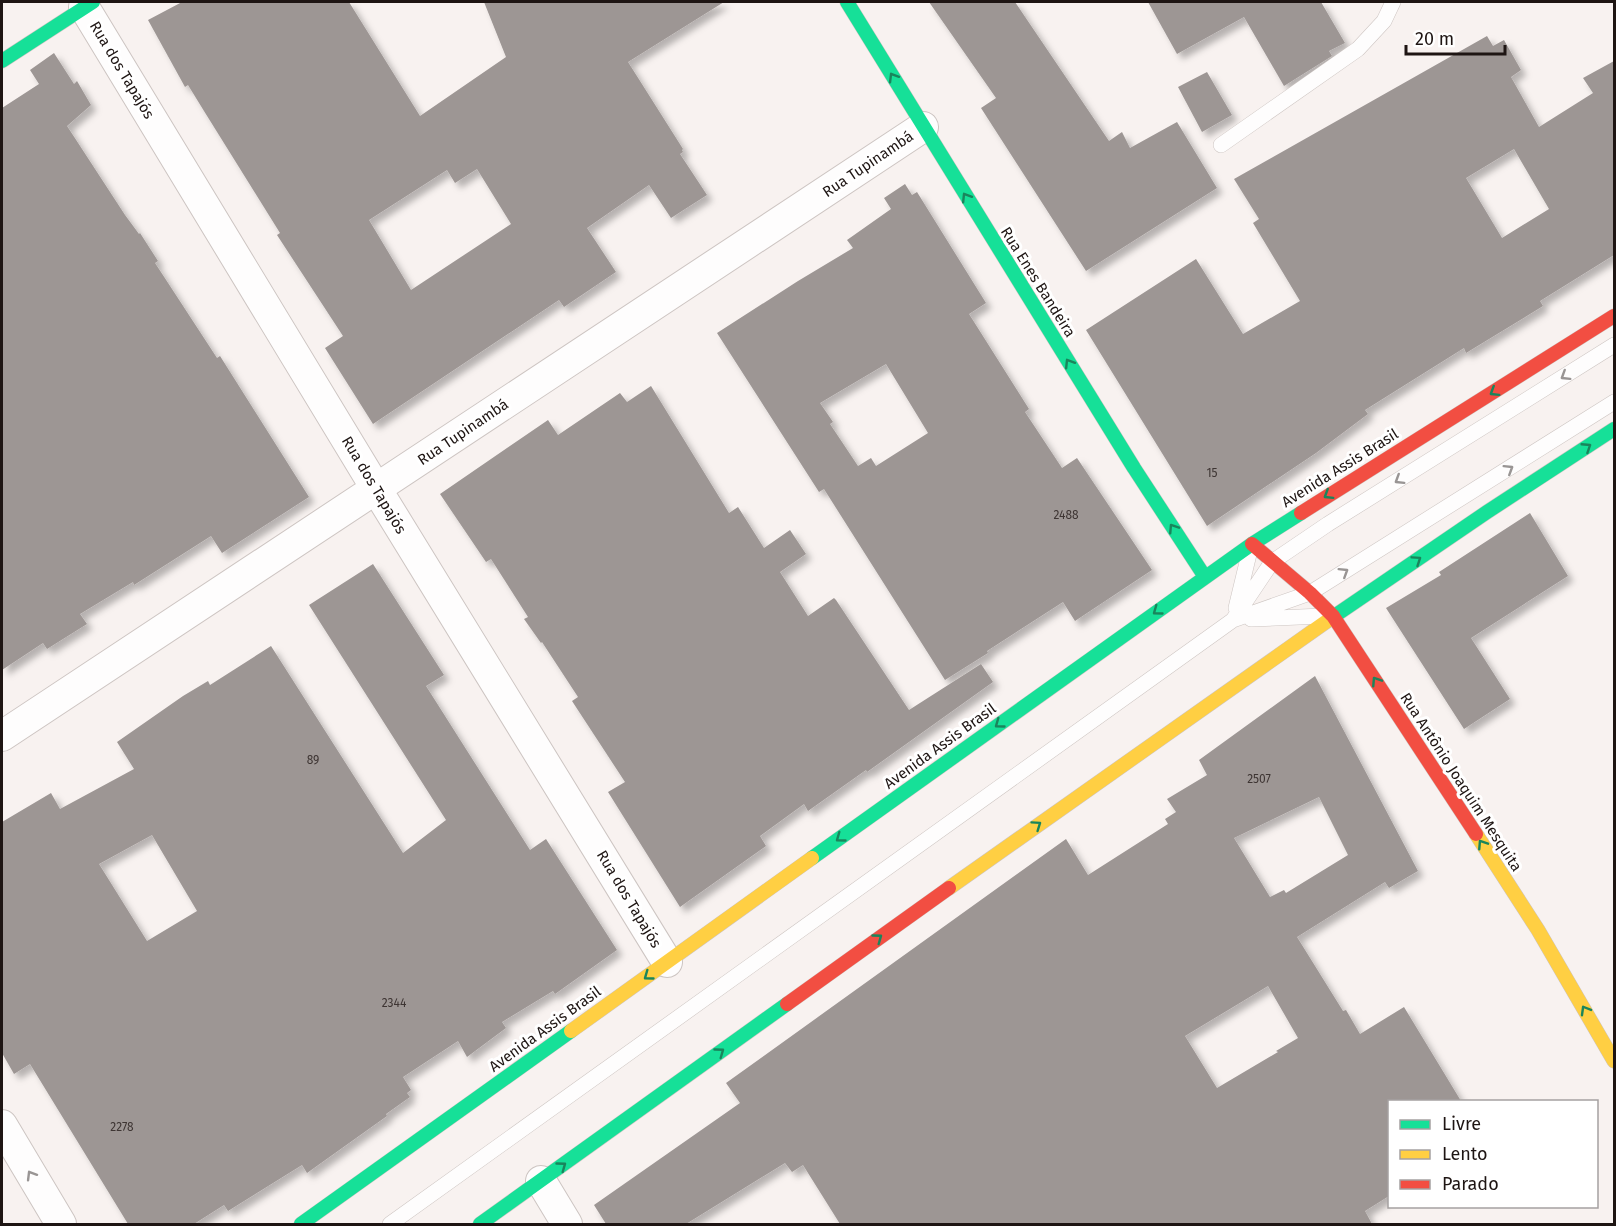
<svg xmlns="http://www.w3.org/2000/svg" width="1616" height="1226" font-family="'Fira Sans',sans-serif">
<defs>
<filter id="shadow"><feDropShadow dx="5.5" dy="5.5" stdDeviation="3" flood-color="#0004"/></filter>
</defs>
<rect width="100%" height="100%" fill="#f8f2f0"/>
<!-- building -->
<path fill="#9d9694" fill-rule="evenodd" filter="url(#shadow)" d="M 182,2 L 349,2 L 420,116 L 506,57 L 484,2 L 724,2 L 628,62 L 683,149 L 682,150 L 683,152 L 680,154 L 707,195 L 671,218 L 649,185 L 587,228 L 616,272 L 564,307 L 559,300 L 373,424 L 325,348 L 343,336 L 277,235 L 280,233 L 204,111 L 188,85 L 185,87 L 148,20 ZM 477,169 L 511,224 L 411,290 L 369,220 L 447,170 L 455,183 Z
M 929,2 L 1015,2 L 1109,141 L 1122,132 L 1130,148 L 1177,122 L 1217,188 L 1086,271 L 981,108 L 996,98 Z
M 1148,2 L 1321,2 L 1345,43 L 1329,51 L 1332,56 L 1284,86 L 1244,17 L 1177,54 Z
M 1487,36 L 1493,46 L 1504,40 L 1521,70 L 1511,77 L 1539,127 L 1593,93 L 1583,78 L 1614,61 L 1614,255 L 1540,301 L 1543,306 L 1517,322 L 1466,353 L 1464,348 L 1365,410 L 1368,414 L 1316,453 L 1207,526 L 1086,330 L 1196,259 L 1243,334 L 1300,301 L 1253,223 L 1259,219 L 1234,179 ZM 1514,149 L 1549,209 L 1502,238 L 1466,178 Z
M 54,53 L 74,84 L 77,81 L 91,105 L 67,126 L 125,215 L 139,234 L 140,233 L 158,261 L 155,263 L 217,358 L 220,356 L 309,497 L 222,553 L 211,536 L 134,585 L 133,582 L 80,614 L 87,624 L 47,649 L 43,643 L 2,670 L 2,108 L 39,84 L 30,70 Z
M 1207,72 L 1232,115 L 1202,132 L 1178,87 Z
M 905,184 L 912,195 L 917,192 L 986,303 L 969,314 L 1029,409 L 1025,412 L 1062,468 L 1077,458 L 1152,570 L 1075,621 L 1063,602 L 987,651 L 988,653 L 945,680 L 824,489 L 819,492 L 717,333 L 798,281 L 853,248 L 847,240 L 891,209 L 884,198 ZM 886,364 L 928,433 L 876,466 L 871,458 L 858,466 L 830,424 L 833,422 L 820,403 Z
M 651,386 L 729,513 L 738,507 L 764,548 L 790,530 L 806,554 L 780,572 L 808,616 L 834,598 L 836,600 L 909,710 L 981,664 L 993,682 L 867,772 L 866,770 L 808,811 L 804,804 L 760,836 L 766,846 L 680,907 L 608,792 L 625,782 L 572,701 L 578,697 L 542,642 L 541,643 L 524,619 L 528,617 L 491,559 L 486,562 L 440,494 L 548,420 L 558,435 L 620,393 L 627,402 Z
M 1530,513 L 1568,576 L 1471,638 L 1510,699 L 1464,729 L 1386,608 L 1441,575 L 1439,572 Z
M 373,564 L 444,675 L 426,686 L 530,850 L 546,839 L 617,950 L 555,994 L 553,991 L 502,1022 L 506,1028 L 467,1057 L 458,1041 L 403,1077 L 411,1090 L 407,1093 L 410,1097 L 386,1114 L 387,1116 L 307,1173 L 302,1165 L 228,1211 L 224,1205 L 194,1224 L 128,1224 L 30,1064 L 14,1074 L 2,1053 L 2,822 L 51,793 L 60,809 L 134,769 L 117,742 L 183,696 L 208,681 L 210,685 L 271,646 L 403,853 L 446,820 L 309,605 ZM 152,835 L 197,911 L 147,941 L 99,864 Z
M 1315,676 L 1418,871 L 1389,888 L 1385,882 L 1297,937 L 1343,1011 L 1346,1010 L 1360,1034 L 1404,1007 L 1461,1101 L 1389,1101 L 1389,1196 L 1365,1211 L 1372,1224 L 840,1224 L 803,1165 L 792,1172 L 785,1163 L 686,1224 L 606,1224 L 594,1205 L 740,1103 L 726,1083 L 1066,839 L 1088,875 L 1168,824 L 1165,819 L 1176,812 L 1167,799 L 1207,775 L 1199,760 ZM 1319,797 L 1348,855 L 1286,893 L 1284,890 L 1270,897 L 1234,838 ZM 1268,986 L 1298,1038 L 1276,1051 L 1278,1052 L 1217,1088 L 1185,1036 Z"/>
<g fill="none" stroke-linecap="round" stroke-linejoin="round">
<!-- lane casing -->
<g stroke="#cdc5c2" stroke-width="16">
<path id="lane" d="M 1221,145 L 1358,49 L 1384,21 L 1393,2
M 1236,608 L 1250,550
M 1251,619 L 1323,616
M 1233,620 L 1272,562 L 1328,524 L 1614,345
M 390,1224 L 1233,620 L 1310,593 L 1614,402"/>
</g>
<!-- street casing -->
<g stroke="#cdc5c2" stroke-width="32">
<path id="street" d="M 84,7 L 377,490 L 667,962
M 2,736 L 923,127
M 2,1125 L 61,1224
M 541,1181 L 567,1224"/>
</g>
<!-- fast casing -->
<g stroke="#cdc5c2" stroke-width="15">
<path id="fast" d="M 847,2 L 1134,468 L 1205,577
M 2,61 L 93,2
M 1330,619 L 1487,512 L 1614,429
M 812,858 L 1252,544 L 1301,513
M 301,1224 L 571,1031
M 480,1224 L 787,1004"/>
</g>
<!-- slow casing -->
<g stroke="#cdc5c2" stroke-width="15">
<path id="slow" d="M 1476,834 L 1538,930 L 1614,1061
M 949,888 L 1330,619
M 571,1031 L 812,858"/>
</g>
<!-- jam casing -->
<g stroke="#cdc5c2" stroke-width="15">
<path id="jam" d="M 1301,513 L 1614,316
M 1252,544 L 1310,593 L 1333,616 L 1476,834
M 787,1004 L 949,888"/>
</g>
<!-- lane -->
<use href="#lane" stroke="#fefdfd" stroke-width="15"/>
<!-- street -->
<use href="#street" stroke="#fefdfd" stroke-width="30"/>
<!-- fast -->
<use href="#fast" stroke="#16e098" stroke-width="14"/>
<!-- slow -->
<use href="#slow" stroke="#ffcf43" stroke-width="14"/>
<!-- jam -->
<use href="#jam" stroke="#f24e42" stroke-width="14"/>
</g>
<!-- one-way arrows -->
<defs><path id="oneway-chevron" d="M-2-3.5L2.5 0L-2 3.5" fill="none" stroke-width="1.6" stroke-linecap="round" stroke-linejoin="round" transform="scale(1.5)"/></defs>
<g stroke="#1a855c">
<use href="#oneway-chevron" transform="translate(893 77) rotate(-121)"/>
<use href="#oneway-chevron" transform="translate(966 197) rotate(-122)"/>
<use href="#oneway-chevron" transform="translate(1069 363) rotate(-122)"/>
<use href="#oneway-chevron" transform="translate(1494 392) rotate(148)"/>
<use href="#oneway-chevron" transform="translate(1587 447) rotate(-33)"/>
<use href="#oneway-chevron" transform="translate(1328 495) rotate(148)"/>
<use href="#oneway-chevron" transform="translate(1173 528) rotate(-123)"/>
<use href="#oneway-chevron" transform="translate(1417 560) rotate(-34)"/>
<use href="#oneway-chevron" transform="translate(1157 611) rotate(144)"/>
<use href="#oneway-chevron" transform="translate(1376 681) rotate(-123)"/>
<use href="#oneway-chevron" transform="translate(999 724) rotate(144)"/>
<use href="#oneway-chevron" transform="translate(1037 825) rotate(-35)"/>
<use href="#oneway-chevron" transform="translate(840 838) rotate(144)"/>
<use href="#oneway-chevron" transform="translate(1482 844) rotate(-123)"/>
<use href="#oneway-chevron" transform="translate(878 938) rotate(-36)"/>
<use href="#oneway-chevron" transform="translate(648 976) rotate(144)"/>
<use href="#oneway-chevron" transform="translate(1585 1010) rotate(-120)"/>
<use href="#oneway-chevron" transform="translate(720 1052) rotate(-36)"/>
<use href="#oneway-chevron" transform="translate(562 1166) rotate(-36)"/>
</g>
<g stroke="#999594">
<use href="#oneway-chevron" transform="translate(1565 376) rotate(148)"/>
<use href="#oneway-chevron" transform="translate(1509 469) rotate(-32)"/>
<use href="#oneway-chevron" transform="translate(1399 480) rotate(148)"/>
<use href="#oneway-chevron" transform="translate(1344 572) rotate(-32)"/>
<use href="#oneway-chevron" transform="translate(31 1175) rotate(-121)"/>
</g>
<g text-anchor="middle" dominant-baseline="central" stroke-width="6" stroke-linejoin="round" paint-order="stroke">
<!-- number labels -->
<g font-size="12" fill="#3e3533">
<text x="1212" y="473">15</text>
<text x="1066" y="515">2488</text>
<text x="313" y="760">89</text>
<text x="1259" y="779">2507</text>
<text x="394" y="1003">2344</text>
<text x="122" y="1127">2278</text>
</g>
<!-- street labels -->
<g font-size="15" fill="#1e1513" stroke="#fff">
<text transform="translate(122 70) rotate(59)">Rua dos Tapajós</text>
<text transform="translate(868 164) rotate(-34)">Rua Tupinambá</text>
<text transform="translate(1038 282) rotate(58)">Rua Enes Bandeira</text>
<text transform="translate(463 432) rotate(-34)">Rua Tupinambá</text>
<text transform="translate(1340 468) rotate(-32)">Avenida Assis Brasil</text>
<text transform="translate(374 485) rotate(59)">Rua dos Tapajós</text>
<text transform="translate(940 746) rotate(-36)">Avenida Assis Brasil</text>
<text transform="translate(1461 782) rotate(57)">Rua Antônio Joaquim Mesquita</text>
<text transform="translate(629 899) rotate(59)">Rua dos Tapajós</text>
<text transform="translate(545 1029) rotate(-36)">Avenida Assis Brasil</text>
</g>
</g>
<!-- border -->
<rect width="1616" height="1226" fill="none" stroke="#1e1513" stroke-width="6"/>
<!-- legend -->
<rect x="1388" y="1100" width="210" height="108" fill="#ffffff" stroke="#a5a1a1" stroke-width="1.5"/>
<rect x="1400" y="1120" width="30" height="9" fill="#16e098" stroke="#a5a1a1" stroke-width="1.5"/>
<text x="1442" y="1130" font-size="18" fill="#1e1513">Livre</text>
<rect x="1400" y="1150" width="30" height="9" fill="#ffcf43" stroke="#a5a1a1" stroke-width="1.5"/>
<text x="1442" y="1160" font-size="18" fill="#1e1513">Lento</text>
<rect x="1400" y="1180" width="30" height="9" fill="#f24e42" stroke="#a5a1a1" stroke-width="1.5"/>
<text x="1442" y="1190" font-size="18" fill="#1e1513">Parado</text>
<!-- scale -->
<path d="M1406 45v9h99v-9" fill="none" stroke="#1e1513" stroke-width="3"/>
<text x="1415" y="45" font-size="18" fill="#1e1513" stroke="#ffffff" stroke-width="4.5" paint-order="stroke">20 m</text>
</svg>
